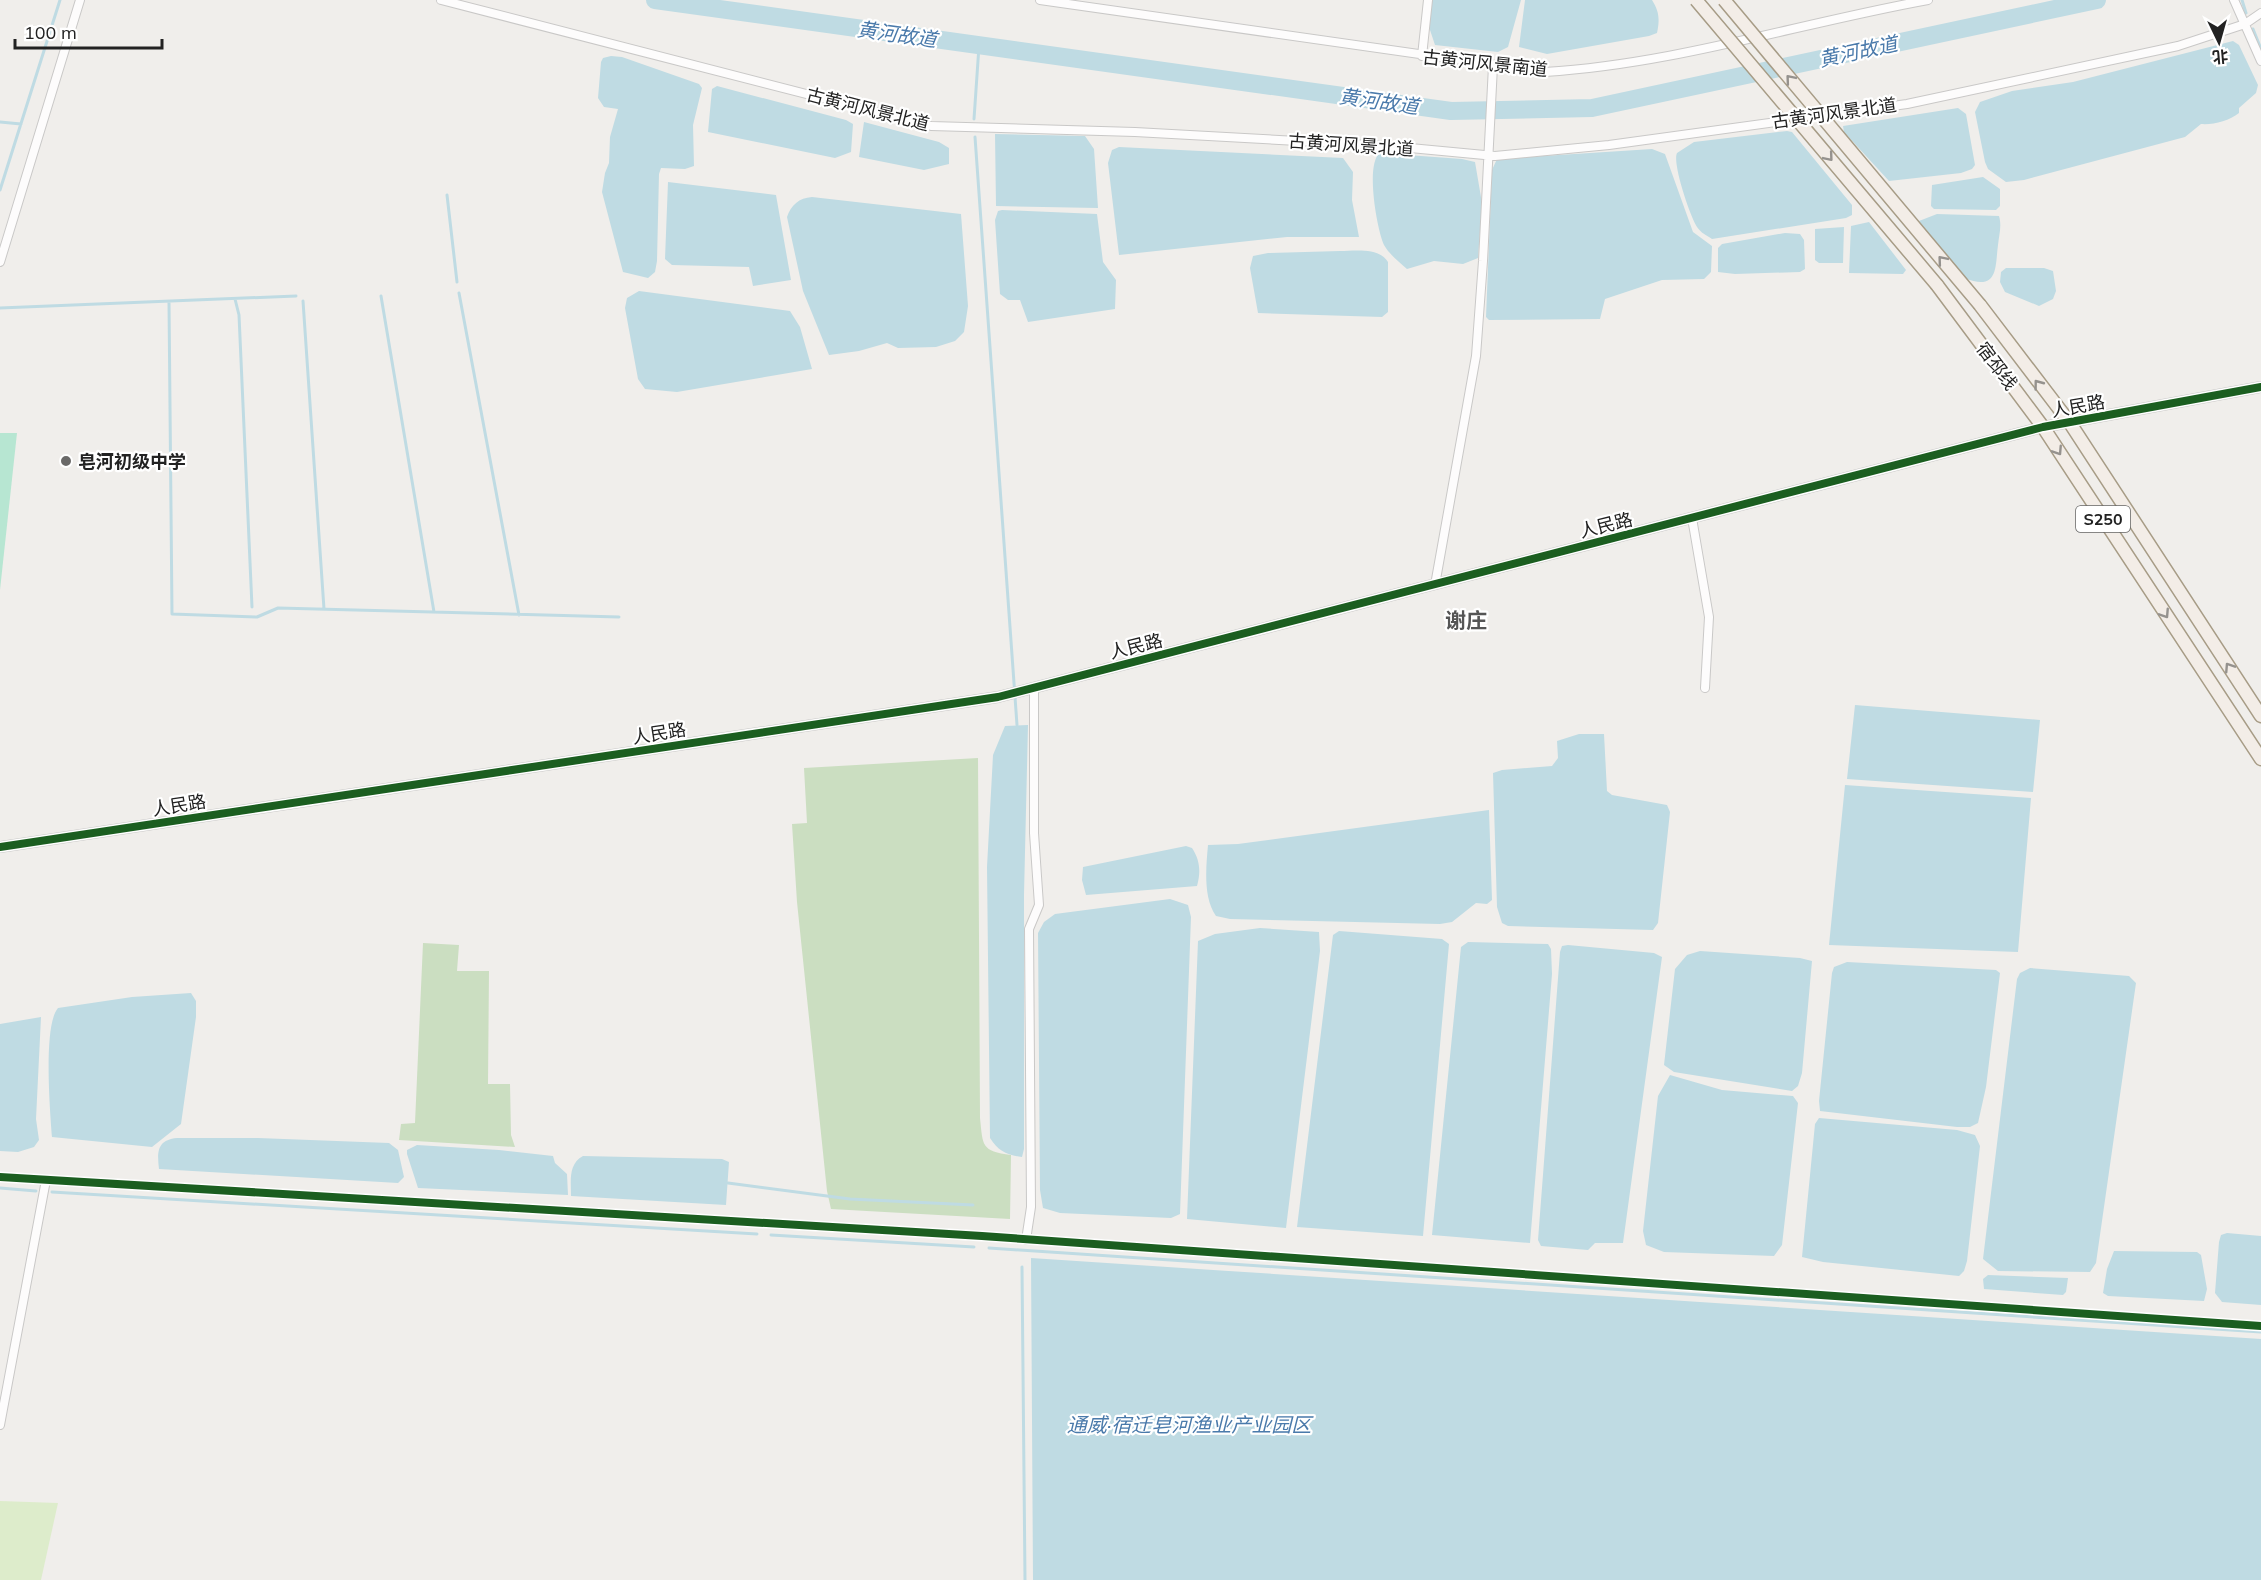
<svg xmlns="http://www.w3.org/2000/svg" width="2261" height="1580" font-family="Mulish,'Noto Sans SC',sans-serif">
<rect width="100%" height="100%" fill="#f0eeeb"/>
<!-- grass -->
<path fill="#ddeccb" d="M 0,1501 L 58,1503 L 41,1580 L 0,1580 Z"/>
<!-- forest -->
<path fill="#cbdec1" d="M 978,758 L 980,1118 C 983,1146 981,1151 1011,1155 L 1010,1219 L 831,1209 L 827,1191 L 797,902 L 792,824 L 807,823 L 804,768 Z
M 423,943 L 459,945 L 457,971 L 489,971 L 488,1084 L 510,1084 L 511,1135 L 515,1147 L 399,1140 L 401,1124 L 415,1123 Z"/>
<!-- pitch -->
<path fill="#b7e6d2" d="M 0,433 L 17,433 L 0,590 Z"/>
<!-- water -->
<path fill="#bfdbe3" d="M 1432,0 L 1521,0 L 1508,47 L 1498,52 L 1435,45 L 1429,27 Z
M 1525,0 L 1652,0 C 1659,11 1660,19 1657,33 L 1649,36 L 1547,54 L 1519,47 Z
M 2233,41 L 2239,45 L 2258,85 L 2256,93 L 2239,108 L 2239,113 C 2229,121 2213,125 2201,124 L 2185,137 L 2024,180 L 2006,182 L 1988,169 L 1985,162 L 1975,112 L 1980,102 L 2012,91 L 2073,82 Z
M 611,56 L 622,57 L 699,84 L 702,88 L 693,125 L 694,166 L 685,169 L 661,168 L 659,174 L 657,261 L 655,272 L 648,278 L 623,272 L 602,192 L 605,173 L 609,163 L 610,137 L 618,109 L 604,107 L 598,98 L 601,62 L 603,58 Z
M 717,86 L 846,120 L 853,124 L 851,152 L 835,158 L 708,132 L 712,89 Z
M 1958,108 L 1966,114 L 1975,165 L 1972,169 L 1961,173 L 1889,181 L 1844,132 L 1843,126 Z
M 864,122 L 939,142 L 949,148 L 949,164 L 924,170 L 859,157 Z
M 1787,131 L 1792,132 L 1852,205 L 1852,215 L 1846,218 L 1712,239 C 1706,235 1701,233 1697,227 C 1690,216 1672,163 1677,153 L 1694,142 Z
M 995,134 L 1085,136 L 1094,149 L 1098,208 L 996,206 Z
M 1119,147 L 1343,158 L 1353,172 L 1352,200 L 1359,237 L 1287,237 L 1119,255 L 1108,163 L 1112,150 Z
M 1652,149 L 1665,154 L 1693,232 L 1712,246 L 1711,272 L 1704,279 L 1662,280 L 1605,299 L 1600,319 L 1489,320 L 1486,317 L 1492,170 L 1497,159 Z
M 1380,153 L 1462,159 L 1475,162 L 1482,203 L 1478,258 L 1463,264 L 1434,261 L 1407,269 C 1399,262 1389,254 1384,245 C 1377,230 1365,163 1380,153 Z
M 1983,177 L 2000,189 L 2000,206 L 1996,210 L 1934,209 L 1931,206 L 1932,185 Z
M 668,182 L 776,195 L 791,280 L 753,286 L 749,267 L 672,265 L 665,259 Z
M 812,197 L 961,214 L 968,306 L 964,332 L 955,341 L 936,347 L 898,348 L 887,343 L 859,351 L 829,355 L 803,291 L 787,217 C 791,205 799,198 812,197 Z
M 1002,210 L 1097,214 L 1103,262 L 1116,280 L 1115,309 L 1028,322 L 1020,300 L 1008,300 L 1000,294 L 995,220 L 998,211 Z
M 1937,214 L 1999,216 C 2002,226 1999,235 1998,245 C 1995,267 1999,292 1964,278 L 1921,226 L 1919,221 Z
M 1869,222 L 1906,270 L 1903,274 L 1849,273 L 1851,226 Z
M 1844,227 L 1843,263 L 1819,263 L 1815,260 L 1815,229 Z
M 1785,233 L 1800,234 L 1804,240 L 1805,269 L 1800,272 L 1735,274 L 1718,272 L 1718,248 L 1722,244 Z
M 1340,251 C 1355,251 1379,247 1388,262 L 1388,312 L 1382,317 L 1258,313 L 1250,268 L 1253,256 L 1268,253 Z
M 2006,268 L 2044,268 L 2053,271 L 2056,291 L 2053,299 L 2039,306 L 2005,292 L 2000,282 L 2001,272 Z
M 639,291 L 790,311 L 800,327 L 812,369 L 677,392 L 645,389 L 638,379 L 625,308 L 627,298 Z
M 1855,705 L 2040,720 L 2033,792 L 1847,779 Z
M 1028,725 L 1024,895 L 1024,1149 L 1022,1157 C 1007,1155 998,1151 990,1138 L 987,867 L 993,755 L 1005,726 Z
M 1579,734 L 1604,734 L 1607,791 L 1612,795 L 1667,805 L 1670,812 L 1658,923 L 1653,930 L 1508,926 L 1502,923 L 1497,907 L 1493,773 L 1502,770 L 1552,766 L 1558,758 L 1557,741 Z
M 1845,785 L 2031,798 L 2018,952 L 1829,945 Z
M 1489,810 L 1492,900 L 1487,904 L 1476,903 L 1452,922 L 1440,924 L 1230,919 L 1216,916 C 1203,898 1206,867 1208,845 L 1238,844 Z
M 1186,846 L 1192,848 C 1200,860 1201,872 1197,886 L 1086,895 L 1082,880 L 1083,867 Z
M 1170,899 L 1188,905 L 1191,917 L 1180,1214 L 1171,1218 L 1060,1213 L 1043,1208 L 1040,1190 L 1038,933 L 1044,922 L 1055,914 Z
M 1260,928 L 1319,932 L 1320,951 L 1286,1228 L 1187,1219 L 1198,941 L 1215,934 Z
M 1339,931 L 1442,939 L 1449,944 L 1423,1236 L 1297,1227 L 1333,935 Z
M 1468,942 L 1548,944 L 1551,949 L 1552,974 L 1530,1243 L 1432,1235 L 1461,947 Z
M 1568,945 L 1654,953 L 1662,957 L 1623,1243 L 1595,1243 L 1588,1250 L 1541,1246 L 1538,1240 L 1560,952 L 1562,946 Z
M 1700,951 L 1800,958 L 1812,961 L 1802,1073 L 1798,1086 L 1792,1091 L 1674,1072 L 1664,1065 L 1675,969 L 1687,955 Z
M 1847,962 L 1996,970 L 2000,973 L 1986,1087 L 1978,1123 L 1970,1127 L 1957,1127 L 1820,1111 L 1819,1101 L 1832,973 L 1834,967 Z
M 2030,968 L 2129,976 L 2136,983 L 2096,1263 L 2090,1272 L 1998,1271 L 1983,1259 L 2017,979 L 2020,973 Z
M 191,993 L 196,1001 L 196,1017 L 181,1124 L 152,1147 L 52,1137 C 50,1111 43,1025 58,1008 L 132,997 Z
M 41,1017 L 36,1119 L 39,1140 L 34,1147 L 18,1152 L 0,1151 L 0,1024 Z
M 1670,1075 L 1722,1090 L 1793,1096 L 1798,1103 L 1782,1245 L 1774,1256 L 1664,1252 L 1646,1245 L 1643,1231 L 1658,1096 Z
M 1819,1118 L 1957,1130 L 1975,1135 L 1980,1146 L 1967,1261 L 1964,1271 L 1959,1276 L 1823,1262 L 1802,1257 L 1815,1124 Z
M 177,1138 L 258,1138 L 389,1143 L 398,1150 L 404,1177 L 398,1183 L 159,1169 C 157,1152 157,1140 177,1138 Z
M 417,1145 L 499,1150 L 553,1156 L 555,1163 L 567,1174 L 568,1195 L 418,1188 L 407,1154 L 407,1150 Z
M 583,1156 L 722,1159 L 729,1162 L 726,1205 L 571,1196 C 571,1181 568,1164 583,1156 Z
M 2227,1233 L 2261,1236 L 2261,1305 L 2222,1302 L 2215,1293 L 2219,1242 L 2221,1235 Z
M 2114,1251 L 2197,1252 L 2201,1255 L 2207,1289 L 2204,1301 L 2108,1296 L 2103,1293 L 2107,1269 Z
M 1031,1258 L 2261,1339 L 2261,1580 L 1033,1580 Z
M 1988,1275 L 2068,1278 L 2066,1292 L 2063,1295 L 1984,1289 L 1983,1279 Z"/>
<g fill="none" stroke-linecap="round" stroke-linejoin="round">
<!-- stream -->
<path stroke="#bfdbe3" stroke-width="3" d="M 2242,0 L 2246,13
M 2253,29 L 2261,49
M 974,119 L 979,46
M 0,122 L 21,124
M 975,137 L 1017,725
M 0,190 L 60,0
M 447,195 L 457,282
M 459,293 L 519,615
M 381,296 L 434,612
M 235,299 L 239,315 L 252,607
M 303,301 L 324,609
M 169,302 L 172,614 L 257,617 L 278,608 L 619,617
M 0,308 L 296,296
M 728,1183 L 850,1199 L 973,1205
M 0,1188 L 36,1191
M 52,1192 L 757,1234
M 771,1235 L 974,1247
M 989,1248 L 2261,1332
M 1022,1267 L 1025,1580"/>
<!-- river -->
<path stroke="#bfdbe3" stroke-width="18" d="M 655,0 L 1451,111 L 1592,108 L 2097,0"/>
<!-- minor casing -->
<g stroke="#c9c8c7" stroke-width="10">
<path id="minor" d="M 441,0 L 931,126 L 1135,132 L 1389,146 L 1495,156 L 1609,145 L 1907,104 L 2178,46 L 2245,24 L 2261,13
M 1040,0 L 1545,72 C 1675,64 1800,23 1928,0
M 2234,0 L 2261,61
M 1422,56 L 1428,0
M 0,262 L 80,0
M 1692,518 L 1709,617 L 1705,688
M 1435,585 L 1476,356 L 1483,261 L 1493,66
M 0,1177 L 982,1236 L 2261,1326
M 1026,1240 L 1031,1207 L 1029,929 L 1039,905 L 1034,833 L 1034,688
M 0,1425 L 46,1180"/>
</g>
<!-- tertiary casing -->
<g stroke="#c9c8c7" stroke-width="12">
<path id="tertiary" d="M 0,847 L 998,697 L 2043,427 L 2261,387"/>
</g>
<!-- primary casing -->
<g stroke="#a79c86" stroke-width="15">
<path id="primary" d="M 1937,285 L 2043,427 L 2261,759
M 1980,305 L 2070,423 L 2261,716"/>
</g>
<!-- minor -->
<use href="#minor" stroke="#fdfcfc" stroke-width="8"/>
<!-- tertiary -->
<use href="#tertiary" stroke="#fdfcfc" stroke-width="9"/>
<!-- primary -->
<use href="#primary" stroke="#f3ede7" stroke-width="12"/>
<!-- primary-bridge casing -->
<g stroke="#a79c86" stroke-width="15" stroke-linecap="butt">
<path id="primary-bridge" d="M 1696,0 L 1937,285
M 1724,0 L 1980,305"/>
</g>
<!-- primary-bridge -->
<use href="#primary-bridge" stroke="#f3ede7" stroke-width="12"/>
<!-- cycleway casing -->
<g stroke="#fff" stroke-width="11">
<path id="cycleway" d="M 0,847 L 998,697 L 2043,427 L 2261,387
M 0,1177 L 982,1236 L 2261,1326"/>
</g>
<!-- cycleway -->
<use href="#cycleway" stroke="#1b5e20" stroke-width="8"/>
</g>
<!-- one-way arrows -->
<defs><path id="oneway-chevron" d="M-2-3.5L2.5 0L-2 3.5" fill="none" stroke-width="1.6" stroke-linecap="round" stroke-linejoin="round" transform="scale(1.5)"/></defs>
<g stroke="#95928e">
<use href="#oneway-chevron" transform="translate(1790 79) rotate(-130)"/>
<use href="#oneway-chevron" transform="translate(1829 157) rotate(50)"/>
<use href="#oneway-chevron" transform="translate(1942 260) rotate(-130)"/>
<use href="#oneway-chevron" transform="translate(2038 384) rotate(-127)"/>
<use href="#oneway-chevron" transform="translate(2058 451) rotate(57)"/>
<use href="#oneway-chevron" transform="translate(2165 614) rotate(57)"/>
<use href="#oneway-chevron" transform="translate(2229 667) rotate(-123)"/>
</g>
<!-- markers -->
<circle fill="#6a6968" stroke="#fff" stroke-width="2" cx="66" cy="461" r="6"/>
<g text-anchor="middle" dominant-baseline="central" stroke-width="4.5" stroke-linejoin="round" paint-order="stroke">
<!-- shield labels -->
<rect fill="#fff" stroke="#646464" stroke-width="1.5" x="2076" y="506" width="54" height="26" rx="4.5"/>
<g font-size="16" font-weight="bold" fill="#222">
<text x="2103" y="519">S250</text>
</g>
<!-- street labels -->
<g font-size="18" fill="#222" stroke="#fff">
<text transform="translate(1485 63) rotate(6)">古黄河风景南道</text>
<text transform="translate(868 109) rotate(14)">古黄河风景北道</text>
<text transform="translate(1834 113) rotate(-8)">古黄河风景北道</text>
<text transform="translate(1351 145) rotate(4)">古黄河风景北道</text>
<text transform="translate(1997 366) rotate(53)">宿邳线</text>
<text transform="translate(2078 406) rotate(-10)">人民路</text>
<text transform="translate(1606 525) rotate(-14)">人民路</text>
<text transform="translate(1136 646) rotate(-14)">人民路</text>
<text transform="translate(659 733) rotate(-9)">人民路</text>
<text transform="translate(179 805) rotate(-9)">人民路</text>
</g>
<!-- poi labels -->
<g font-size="18" font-weight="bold" fill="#222" stroke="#fff" text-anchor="start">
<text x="78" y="461">皂河初级中学</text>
</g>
<!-- water labels -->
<g font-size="20" font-style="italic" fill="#4a7aab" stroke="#fff">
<text transform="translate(897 34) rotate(8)">黄河故道</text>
<text transform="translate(1858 51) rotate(-12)">黄河故道</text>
<text transform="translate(1379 101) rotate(8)">黄河故道</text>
<text x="1189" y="1424">通威·宿迁皂河渔业产业园区</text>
</g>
<!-- quarter labels -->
<g font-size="21" font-weight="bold" fill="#555" stroke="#fff">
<text x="1466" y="620">谢庄</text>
</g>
</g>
<!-- north arrow -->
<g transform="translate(2219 42) rotate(175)" stroke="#ffffff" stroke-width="4.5" paint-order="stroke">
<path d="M0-4.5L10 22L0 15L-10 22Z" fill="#222222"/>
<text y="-9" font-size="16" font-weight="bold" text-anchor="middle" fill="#222222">北</text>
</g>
<!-- scale -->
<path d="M15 39v9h147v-9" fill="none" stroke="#222222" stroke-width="3"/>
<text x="24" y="39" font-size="18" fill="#222222" stroke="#ffffff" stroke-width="4.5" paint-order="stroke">100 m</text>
</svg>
